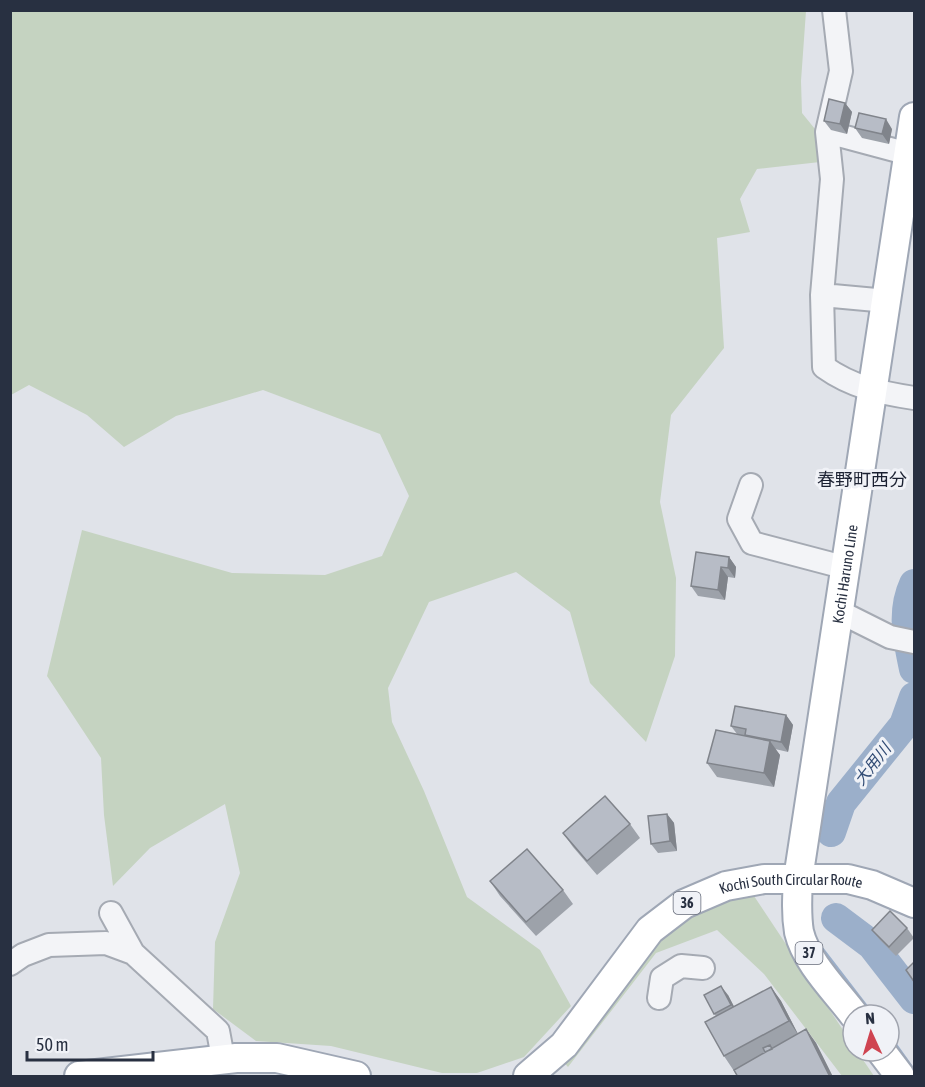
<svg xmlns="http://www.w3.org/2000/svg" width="925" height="1087" font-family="'Asap Condensed','Noto Sans JP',sans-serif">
<rect width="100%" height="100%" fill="#e0e3e9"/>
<!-- green -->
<path fill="#c5d3c1" d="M 11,11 L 806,11 L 801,81 L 802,113 L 819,134 L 820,162 L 757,169 L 740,199 L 750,232 L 717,238 L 724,348 L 671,415 L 660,502 L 676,578 L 675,656 L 646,742 L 590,683 L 570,612 L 516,572 L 429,602 L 388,688 L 392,722 L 424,791 L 467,897 L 540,950 L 571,1006 L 524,1057 L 477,1073 L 442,1073 L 331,1046 L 256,1041 L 213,1009 L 215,942 L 240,873 L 225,804 L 150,848 L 113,886 L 104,815 L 101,758 L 47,676 L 82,530 L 232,573 L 325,575 L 382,556 L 409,496 L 380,434 L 263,390 L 176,416 L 124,447 L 87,415 L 29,385 L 11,395 Z
M 750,890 L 853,1045 L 853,1051 L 857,1051 L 874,1076 L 842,1076 L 764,974 L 717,930 L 656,953 L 568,1067 L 560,1058 L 641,952 L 703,903 Z"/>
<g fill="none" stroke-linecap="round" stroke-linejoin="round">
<!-- stream -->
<path stroke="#9bafca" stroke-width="5" d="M 822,950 L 872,1015
M 889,1037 L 914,1072"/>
<!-- river -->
<path stroke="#9bafca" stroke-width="30" d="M 914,584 C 901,612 908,640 914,669
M 831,832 L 841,803 L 904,725 L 914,697
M 836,918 L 872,945 L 914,999"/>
<!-- minor casing -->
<g stroke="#a5aab3" stroke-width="26">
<path id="minor" d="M 834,10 L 841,71 L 827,132 L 909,154
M 827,132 L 832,179 L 822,295 L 887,301
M 822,295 L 824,367 C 852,387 881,393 914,398
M 751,485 L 739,519 L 752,543 L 847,568
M 840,612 L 890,637 L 914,642
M 111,913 L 133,953
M 10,964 L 23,955 L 49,945 L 106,943 L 133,953 L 218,1031 L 223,1058
M 659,998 L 662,978 L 681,966 L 703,968"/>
</g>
<!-- major casing -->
<g stroke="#9fa7b5" stroke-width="32">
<g id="major">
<path id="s1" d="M 854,1015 C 836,991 806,962 799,932 C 796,914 797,897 798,879 L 914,117"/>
<path d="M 881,1051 L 900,1076"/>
<path d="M 79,1076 L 236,1058 L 277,1058 L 356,1076"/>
<path id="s2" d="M 528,1076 L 564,1045 L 650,930 L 684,904 L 726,886 L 764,879 L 848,879 L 872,885 L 914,903"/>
</g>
</g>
<!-- minor -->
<use href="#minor" stroke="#f3f4f7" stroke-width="22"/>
<!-- major -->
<use href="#major" stroke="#fff" stroke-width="28"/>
</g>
<!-- wall -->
<path fill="#9da2aa" d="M 845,103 L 852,112 L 847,134 L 831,130 L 824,121 Z
M 855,128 L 892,129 L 889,144 L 862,138 Z
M 729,557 L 736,567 L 735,578 L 728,577 L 725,600 L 698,596 L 691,586 Z
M 786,715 L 793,725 L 788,752 L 775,749 L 780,755 L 774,787 L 717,777 L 707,763 L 737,734 L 731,726 Z
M 667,814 L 674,823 L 677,851 L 658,853 L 651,844 Z
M 630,824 L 640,838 L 597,875 L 573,847 L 563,833 Z
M 490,881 L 563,890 L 573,904 L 536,936 L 500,896 Z
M 907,928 L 914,938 L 896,956 L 879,939 L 872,930 Z
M 771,987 L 781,1001 L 798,1034 L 806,1029 L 816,1043 L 833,1077 L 738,1077 L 724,1056 L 716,1016 L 714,1014 L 728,995 L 734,1007 Z"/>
<!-- shaded-wall -->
<path fill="#80848b" d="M 845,103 L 852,112 L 847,134 L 840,124 Z
M 886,119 L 892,129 L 889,144 L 882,134 Z
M 729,557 L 736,567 L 735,578 L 728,568 Z
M 721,567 L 728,577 L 725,600 L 718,590 Z
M 786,715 L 793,725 L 788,752 L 781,742 Z
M 770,741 L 780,755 L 774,787 L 764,773 Z
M 667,814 L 674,823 L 677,851 L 670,841 Z
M 721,986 L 728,995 L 738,1014 L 731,1005 Z
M 771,987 L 781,1001 L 799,1036 L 789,1021 Z
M 806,1029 L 816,1043 L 833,1077 L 830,1077 Z"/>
<!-- building -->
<path fill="#b7bcc6" stroke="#80848b" stroke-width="1.5" d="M 829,99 L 845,103 L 840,124 L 824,121 Z
M 859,113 L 886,119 L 882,134 L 855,128 Z
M 696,552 L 729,557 L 728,568 L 721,567 L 718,590 L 691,586 Z
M 735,706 L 786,715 L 781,742 L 745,735 L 746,729 L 731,726 Z
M 716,730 L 770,741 L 764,773 L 707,763 Z
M 605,796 L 630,824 L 587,861 L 563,833 Z
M 667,814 L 670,841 L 651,844 L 648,816 Z
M 527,849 L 563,890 L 526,922 L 490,881 Z
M 890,911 L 907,928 L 889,947 L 872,930 Z
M 915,961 L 915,983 L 906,970 Z
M 721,986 L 731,1005 L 714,1014 L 704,995 Z
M 771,987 L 789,1021 L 724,1056 L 705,1022 Z
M 806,1029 L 830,1077 L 738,1077 L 734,1070 Z
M 770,1045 L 772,1049 L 765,1052 L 763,1048 Z"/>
<g text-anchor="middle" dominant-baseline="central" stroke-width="6" stroke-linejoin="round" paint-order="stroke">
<!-- shield labels -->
<g fill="#f0f2f7" stroke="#646a78" stroke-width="1.5">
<rect x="673.5" y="892" width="27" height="22" rx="4.5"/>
<rect x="795.5" y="942" width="27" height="22" rx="4.5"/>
</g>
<g font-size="14" font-weight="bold" fill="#283041">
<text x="687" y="903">36</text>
<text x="809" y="953">37</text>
</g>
<!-- street labels -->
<g font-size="15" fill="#283041" stroke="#f0f2f7">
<text stroke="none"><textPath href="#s1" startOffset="462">Kochi Haruno Line</textPath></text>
<text stroke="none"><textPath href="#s2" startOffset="345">Kochi South Circular Route</textPath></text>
</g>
<!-- water labels -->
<g font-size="16" font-style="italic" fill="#324c75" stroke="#f0f2f7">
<text transform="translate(872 764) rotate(-52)">大用川</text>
</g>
<!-- quarter labels -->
<g font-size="18" fill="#1b2132" stroke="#f0f2f7">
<text x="862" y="479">春野町西分</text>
</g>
</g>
<!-- border -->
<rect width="925" height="1087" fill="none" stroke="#283041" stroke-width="24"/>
<!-- north arrow -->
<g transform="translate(871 1033) rotate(356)"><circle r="28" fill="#f0f2f7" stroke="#a0a4ae" stroke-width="1.5"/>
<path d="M0-4.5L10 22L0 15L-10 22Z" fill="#cf4451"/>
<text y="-9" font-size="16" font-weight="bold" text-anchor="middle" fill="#283041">N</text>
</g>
<!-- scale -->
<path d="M27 1051v9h126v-9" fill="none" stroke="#283041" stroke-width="3"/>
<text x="36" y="1051" font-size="18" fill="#283041" stroke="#f0f2f7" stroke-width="4.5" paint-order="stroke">50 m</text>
</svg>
